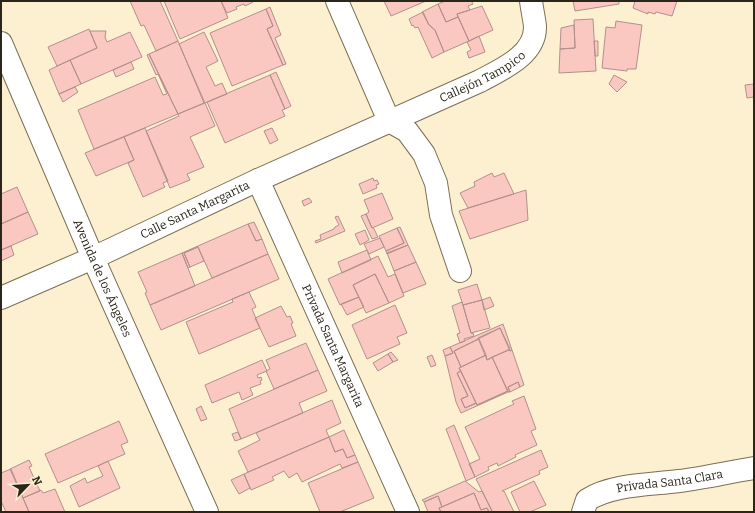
<svg xmlns="http://www.w3.org/2000/svg" width="755" height="513" font-family="Bitter,serif">
<rect width="100%" height="100%" fill="#fcf0d1"/>
<!-- building -->
<path fill="#fac8c1" stroke="#b3908c" d="M 130,1 L 160,1 L 178,41 L 156,51 L 144,25 L 141,26 Z
M 164,1 L 221,1 L 228,18 L 180,39 Z
M 221,1 L 252,1 L 253,2 L 245,6 L 244,4 L 236,7 L 237,9 L 227,13 Z
M 384,1 L 426,1 L 391,16 Z
M 445,1 L 473,1 L 472,2 L 473,4 L 468,6 L 470,10 L 457,14 L 458,17 L 446,22 L 438,4 Z
M 573,1 L 619,1 L 619,4 L 575,11 Z
M 635,1 L 677,1 L 672,16 L 656,12 L 655,14 L 648,12 L 648,14 L 633,8 Z
M 438,4 L 446,22 L 458,17 L 469,41 L 444,52 L 435,30 L 429,25 L 422,12 Z
M 482,6 L 493,30 L 469,41 L 457,14 Z
M 270,7 L 281,35 L 275,38 L 286,64 L 283,65 L 267,29 L 273,26 L 266,9 Z
M 266,9 L 273,26 L 267,29 L 283,65 L 232,86 L 210,33 Z
M 423,12 L 429,25 L 435,30 L 444,52 L 432,58 L 418,27 L 415,28 L 413,25 L 412,26 L 409,19 Z
M 593,19 L 596,71 L 559,73 L 560,49 L 575,48 L 574,20 Z
M 616,21 L 642,25 L 636,69 L 627,69 L 627,71 L 602,68 L 606,27 L 615,28 Z
M 574,25 L 575,48 L 560,49 L 561,28 Z
M 89,29 L 97,48 L 57,66 L 48,47 Z
M 90,31 L 106,31 L 105,37 L 107,42 L 130,32 L 142,57 L 81,84 L 70,60 L 97,48 Z
M 204,32 L 218,61 L 206,67 L 215,86 L 222,83 L 227,94 L 205,103 L 179,44 Z
M 479,36 L 485,52 L 469,58 L 467,52 L 471,50 L 467,42 Z
M 178,41 L 204,103 L 178,114 L 149,54 Z
M 594,41 L 598,41 L 598,56 L 595,56 Z
M 149,54 L 178,114 L 94,149 L 78,110 L 155,77 L 163,95 L 167,94 L 158,74 L 156,75 L 147,55 Z
M 70,60 L 81,84 L 59,94 L 49,70 Z
M 131,62 L 134,69 L 116,77 L 113,70 Z
M 276,72 L 291,106 L 285,109 L 270,75 Z
M 270,75 L 285,109 L 282,110 L 285,116 L 225,143 L 207,102 Z
M 614,75 L 627,82 L 617,92 L 609,84 Z
M 754,84 L 754,97 L 747,98 L 745,85 Z
M 75,87 L 78,92 L 63,102 L 59,94 Z
M 205,103 L 215,126 L 190,137 L 204,167 L 187,174 L 190,180 L 170,188 L 146,131 L 179,116 L 178,114 Z
M 145,128 L 168,181 L 163,183 L 165,187 L 143,197 L 128,163 L 134,160 L 124,137 Z
M 272,128 L 278,140 L 270,144 L 264,131 Z
M 124,137 L 134,160 L 96,176 L 85,153 Z
M 492,173 L 494,177 L 504,173 L 514,194 L 468,208 L 460,193 L 475,186 L 474,182 Z
M 373,178 L 374,181 L 377,180 L 379,184 L 376,185 L 377,188 L 363,194 L 359,184 Z
M 17,187 L 28,212 L 1,224 L 1,194 Z
M 526,190 L 528,220 L 470,239 L 459,211 Z
M 382,193 L 393,219 L 372,228 L 366,214 L 369,212 L 364,200 Z
M 309,198 L 312,202 L 304,206 L 302,201 Z
M 28,212 L 38,234 L 1,250 L 1,224 Z
M 366,214 L 372,228 L 373,227 L 378,237 L 372,239 L 361,216 Z
M 338,216 L 345,231 L 316,243 L 315,241 L 321,239 L 320,235 L 334,229 L 335,227 L 339,225 L 335,217 Z
M 254,222 L 262,239 L 256,241 L 248,224 Z
M 248,224 L 256,241 L 262,239 L 268,254 L 212,278 L 198,247 L 184,253 L 190,267 L 188,268 L 182,253 Z
M 400,227 L 408,245 L 387,254 L 386,251 L 404,243 L 397,228 Z
M 397,228 L 404,243 L 386,251 L 379,236 Z
M 365,230 L 369,240 L 360,245 L 355,234 Z
M 380,238 L 384,247 L 369,254 L 364,244 Z
M 408,245 L 416,262 L 394,271 L 387,253 Z
M 11,246 L 14,255 L 1,261 L 1,250 Z
M 198,247 L 204,261 L 190,267 L 184,253 Z
M 367,250 L 371,260 L 342,273 L 338,262 Z
M 182,253 L 195,286 L 150,305 L 145,293 L 147,292 L 138,272 Z
M 268,254 L 279,279 L 161,330 L 150,305 Z
M 378,256 L 388,277 L 395,274 L 404,296 L 389,303 L 375,274 L 353,285 L 359,297 L 340,305 L 328,279 Z
M 416,262 L 426,284 L 403,293 L 394,271 Z
M 375,274 L 389,303 L 366,313 L 353,285 Z
M 477,284 L 482,300 L 463,305 L 458,290 Z
M 249,292 L 256,307 L 252,309 L 260,328 L 199,354 L 186,322 L 233,302 L 232,299 Z
M 359,297 L 364,307 L 347,315 L 341,304 Z
M 490,297 L 494,306 L 484,310 L 482,300 Z
M 482,300 L 490,328 L 471,333 L 463,305 Z
M 462,302 L 471,333 L 473,333 L 474,336 L 464,339 L 465,341 L 460,343 L 457,334 L 460,333 L 452,306 Z
M 395,305 L 407,333 L 397,337 L 400,344 L 367,359 L 352,325 Z
M 281,306 L 287,317 L 290,316 L 293,323 L 291,324 L 296,336 L 269,347 L 255,318 Z
M 503,324 L 512,350 L 510,351 L 500,328 L 454,351 L 461,367 L 459,368 L 461,371 L 457,373 L 468,396 L 461,399 L 465,408 L 476,403 L 477,405 L 508,391 L 508,392 L 461,413 L 456,402 L 445,356 L 453,353 L 450,347 Z
M 500,328 L 510,349 L 487,360 L 478,338 Z
M 479,339 L 486,355 L 461,367 L 454,351 Z
M 306,343 L 318,370 L 274,389 L 266,371 L 270,369 L 266,360 Z
M 450,347 L 453,353 L 445,356 L 443,350 Z
M 509,350 L 510,351 L 512,350 L 524,385 L 520,387 L 518,382 L 508,387 L 510,392 L 508,392 L 492,357 Z
M 391,352 L 398,360 L 393,362 L 388,354 Z
M 388,354 L 393,362 L 378,371 L 373,363 Z
M 432,355 L 436,365 L 431,367 L 427,357 Z
M 486,355 L 487,360 L 492,357 L 508,391 L 477,405 L 459,368 Z
M 262,360 L 267,371 L 257,375 L 258,378 L 261,377 L 262,380 L 260,381 L 261,384 L 250,388 L 253,395 L 242,400 L 239,392 L 212,403 L 205,385 Z
M 318,370 L 327,391 L 299,403 L 303,413 L 241,439 L 229,409 Z
M 461,371 L 476,403 L 465,408 L 461,399 L 468,396 L 457,373 Z
M 518,382 L 520,387 L 510,392 L 508,387 Z
M 524,396 L 536,429 L 531,431 L 537,445 L 515,455 L 516,457 L 498,466 L 497,463 L 488,467 L 489,470 L 475,477 L 469,464 L 480,459 L 465,427 L 514,404 L 512,401 Z
M 332,400 L 341,423 L 326,430 L 329,437 L 248,472 L 238,451 L 260,440 L 256,433 Z
M 201,406 L 207,419 L 201,421 L 196,409 Z
M 119,421 L 128,442 L 121,445 L 125,454 L 58,483 L 45,454 Z
M 454,425 L 475,477 L 466,481 L 446,429 Z
M 344,430 L 355,455 L 347,458 L 343,449 L 335,452 L 329,437 Z
M 238,432 L 241,439 L 235,441 L 232,434 Z
M 329,437 L 335,452 L 343,449 L 347,458 L 355,455 L 358,462 L 342,468 L 340,464 L 302,482 L 297,473 L 289,478 L 284,471 L 272,477 L 274,480 L 251,490 L 244,474 Z
M 541,450 L 548,467 L 539,471 L 540,474 L 502,491 L 504,491 L 514,512 L 490,512 L 492,511 L 476,479 Z
M 29,460 L 32,466 L 29,467 L 40,491 L 23,498 L 10,469 Z
M 108,461 L 120,488 L 79,507 L 70,486 L 85,478 L 87,483 L 103,476 L 98,466 Z
M 358,462 L 374,498 L 340,512 L 320,512 L 308,483 Z
M 11,469 L 23,498 L 29,512 L 6,512 L 1,501 L 1,473 Z
M 244,474 L 250,488 L 239,494 L 231,480 Z
M 465,481 L 479,492 L 482,491 L 492,511 L 489,512 L 487,508 L 481,510 L 474,493 L 442,507 L 438,496 L 424,502 L 422,500 Z
M 534,481 L 546,505 L 530,512 L 520,512 L 511,492 Z
M 55,489 L 65,512 L 29,512 L 23,498 L 41,490 L 43,493 Z
M 474,493 L 481,510 L 487,508 L 489,512 L 441,512 L 439,508 Z
M 438,496 L 442,507 L 439,508 L 441,512 L 428,512 L 424,502 Z"/>
<g fill="none" stroke-linecap="round" stroke-linejoin="round">
<!-- minor casing -->
<g stroke="#7b6f54" stroke-width="24">
<g id="minor">
<path d="M 337,1 L 389,121"/>
<path id="s1" d="M 1,43 L 93,258 L 207,512"/>
<path d="M 389,121 L 407,131 L 424,154 L 436,183 L 441,215 L 460,271"/>
<path id="s2" d="M 258,180 L 408,512"/>
<path id="s3" d="M 1,298 L 93,258 L 258,180 L 480,81 C 502,69 536,55 535,26 C 534,18 532,9 531,1"/>
<path id="s4" d="M 583,512 L 587,500 C 613,484 649,485 679,481 C 704,478 729,472 754,468"/>
</g>
</g>
<!-- minor -->
<use href="#minor" stroke="#fff" stroke-width="22"/>
</g>
<g text-anchor="middle" dominant-baseline="central" stroke-width="3" stroke-linejoin="round" paint-order="stroke">
<!-- street labels -->
<g font-size="12" fill="#2b261b" stroke="#fcf0d1">
<text stroke="none"><textPath href="#s3" startOffset="530">Callejón Tampico</textPath></text>
<text stroke="none"><textPath href="#s3" startOffset="213">Calle Santa Margarita</textPath></text>
<text stroke="none"><textPath href="#s1" startOffset="256">Avenida de los Ángeles</textPath></text>
<text stroke="none"><textPath href="#s2" startOffset="182">Privada Santa Margarita</textPath></text>
<text stroke="none"><textPath href="#s4" startOffset="98">Privada Santa Clara</textPath></text>
</g>
</g>
<!-- border -->
<rect width="755" height="513" fill="none" stroke="#2b261b" stroke-width="4"/>
<!-- north arrow -->
<g transform="translate(28 485) rotate(65)" stroke="#fcf0d1" stroke-width="3" paint-order="stroke">
<path d="M0-3L7 15L0 10L-7 15Z" fill="#2b261b"/>
<text y="-6" font-size="11" font-weight="bold" text-anchor="middle" fill="#2b261b">N</text>
</g>
</svg>
